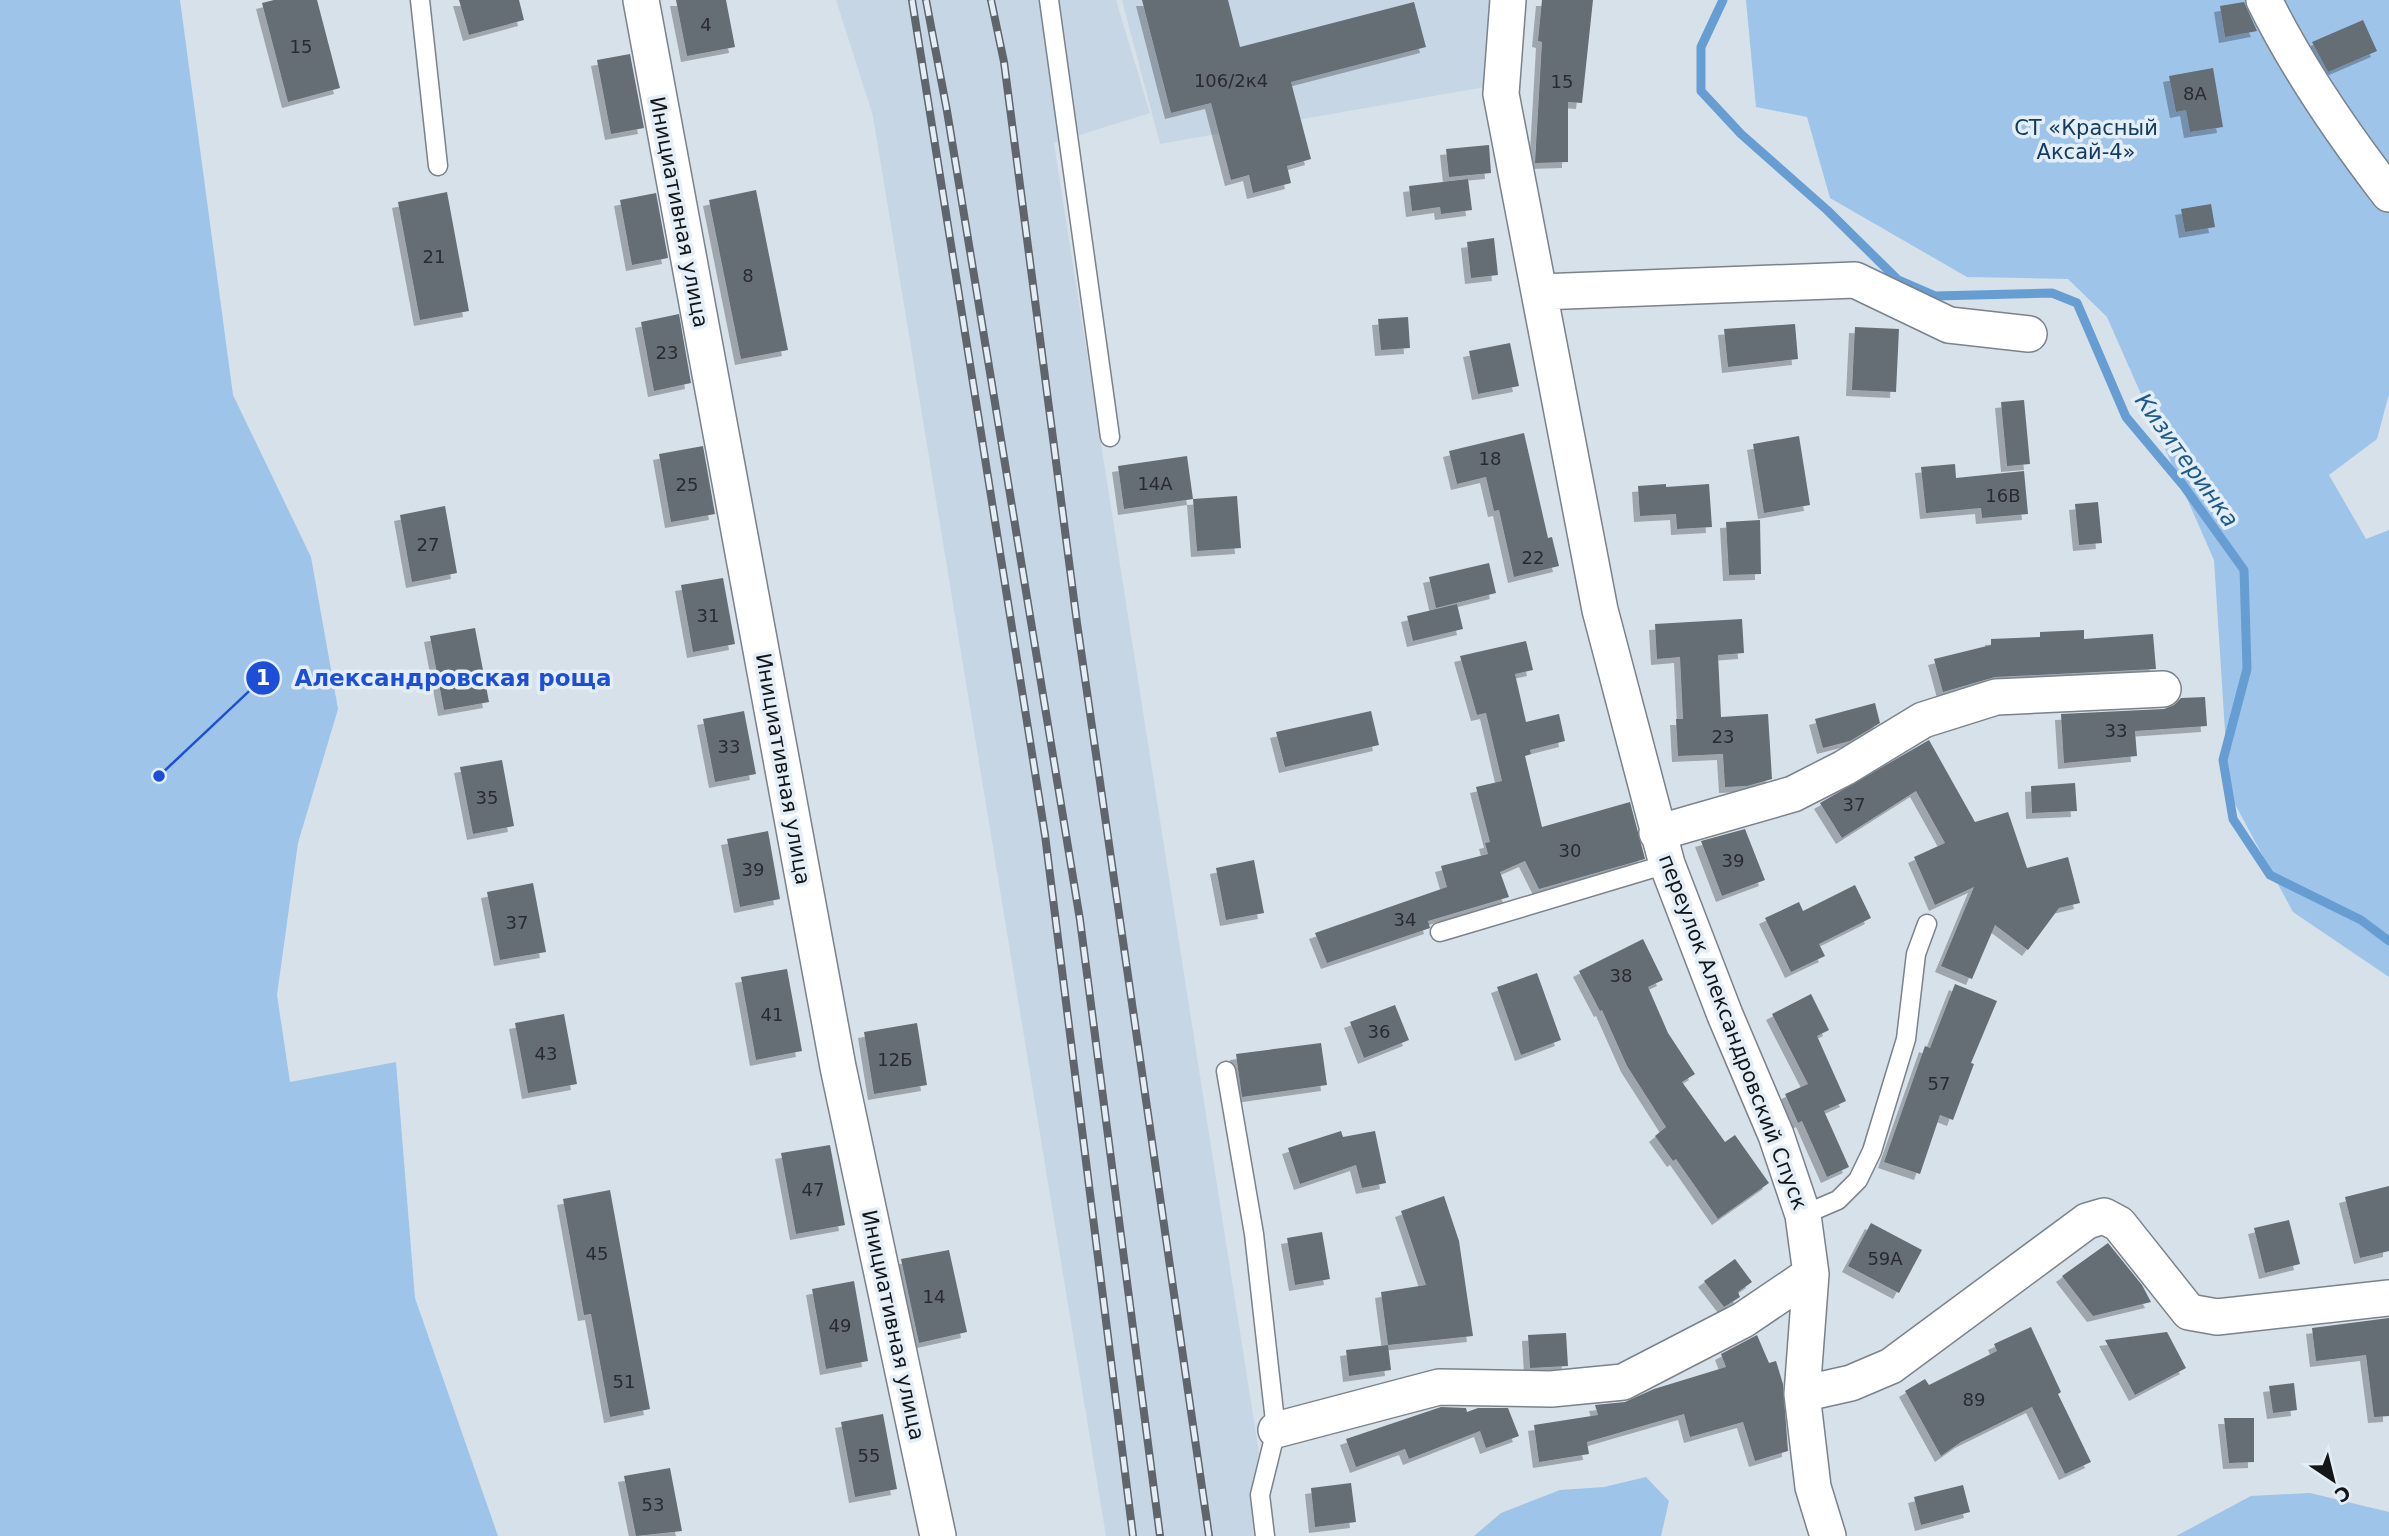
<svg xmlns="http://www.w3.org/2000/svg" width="2389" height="1536" font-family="'DejaVu Sans',sans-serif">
<defs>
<filter id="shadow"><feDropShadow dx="-6" dy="6" stdDeviation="0" flood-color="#0004"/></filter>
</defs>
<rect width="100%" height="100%" fill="#d7e1ea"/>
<!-- built -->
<path fill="#c7d6e5" d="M 836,0 L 1116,0 L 1150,113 L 1054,143 L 1272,1536 L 1106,1536 L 873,116 Z
M 1122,0 L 1492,0 L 1485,87 L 1160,144 Z"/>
<!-- green -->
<path fill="#9ec4ea" d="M 0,0 L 180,0 L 233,395 L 311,557 L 338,709 L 298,843 L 277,995 L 290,1082 L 396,1062 L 415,1298 L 498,1536 L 0,1536 Z
M 1746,0 L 2389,0 L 2389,394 L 2377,439 L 2329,475 L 2366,539 L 2389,530 L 2389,977 L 2293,912 L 2229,793 L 2214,560 L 2107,317 L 2068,279 L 1967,277 L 1830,198 L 1807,117 L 1756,107 Z
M 1646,1477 L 1669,1501 L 1661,1536 L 1474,1536 L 1501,1513 L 1560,1490 L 1604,1487 Z
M 2310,1493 L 2389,1512 L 2389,1536 L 2176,1536 L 2251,1496 Z"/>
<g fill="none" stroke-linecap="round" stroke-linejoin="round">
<!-- stream -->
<path stroke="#669ed3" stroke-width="9" d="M 1723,0 L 1701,47 L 1701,91 L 1741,134 L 1827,210 L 1898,280 L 1935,296 L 2052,293 L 2077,303 L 2126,417 L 2183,485 L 2244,570 L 2247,669 L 2223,760 L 2233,819 L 2270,875 L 2361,920 L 2389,941"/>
</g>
<!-- building -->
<path fill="#656d75" filter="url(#shadow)" d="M 274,0 L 317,0 L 340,88 L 288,102 L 262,3 Z
M 459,0 L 519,0 L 524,20 L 469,35 Z
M 676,0 L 726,0 L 735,47 L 687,56 Z
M 1142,0 L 1228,0 L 1240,47 L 1414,2 L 1426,47 L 1291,82 L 1311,159 L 1287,166 L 1291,183 L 1253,193 L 1249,175 L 1231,180 L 1211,103 L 1171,113 Z
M 1542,0 L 1593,0 L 1582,103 L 1568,102 L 1568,162 L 1535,163 L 1542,42 L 1538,41 Z
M 2244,2 L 2257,31 L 2225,37 L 2220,6 Z
M 2363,20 L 2377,51 L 2328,72 L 2312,42 Z
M 630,54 L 644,128 L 611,134 L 597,60 Z
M 2213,68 L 2223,127 L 2190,132 L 2186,110 L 2176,112 L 2169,76 Z
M 1489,145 L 1491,173 L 1449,177 L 1446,149 Z
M 1468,179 L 1472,210 L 1441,214 L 1440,207 L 1412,211 L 1409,186 Z
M 756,190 L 788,350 L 741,359 L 709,200 Z
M 447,192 L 469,311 L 420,320 L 398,202 Z
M 656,193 L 668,258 L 632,265 L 620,200 Z
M 2211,204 L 2215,227 L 2185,232 L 2181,209 Z
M 1494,238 L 1498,275 L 1471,278 L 1467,242 Z
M 679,314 L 691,383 L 654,391 L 641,322 Z
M 1408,317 L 1410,348 L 1381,350 L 1378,319 Z
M 1795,324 L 1798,359 L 1728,367 L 1724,329 Z
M 1855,327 L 1899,329 L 1896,392 L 1852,390 Z
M 1510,343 L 1519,386 L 1478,394 L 1469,351 Z
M 2024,400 L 2030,464 L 2007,466 L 2001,402 Z
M 1524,433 L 1548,538 L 1552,537 L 1559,566 L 1514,577 L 1499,510 L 1494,511 L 1486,477 L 1457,484 L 1449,451 Z
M 1799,436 L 1810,505 L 1764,513 L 1753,444 Z
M 703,446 L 715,514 L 671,522 L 659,454 Z
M 1187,456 L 1193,499 L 1124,509 L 1118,466 Z
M 1955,464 L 1956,478 L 2024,471 L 2028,514 L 1982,518 L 1981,508 L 1926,513 L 1921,467 Z
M 1666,484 L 1666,487 L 1709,484 L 1712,527 L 1677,529 L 1676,514 L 1640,516 L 1638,486 Z
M 1237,496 L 1241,548 L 1197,551 L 1193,499 Z
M 2098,502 L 2102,543 L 2079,545 L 2075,504 Z
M 445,506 L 457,573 L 412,582 L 400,515 Z
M 1760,520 L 1761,574 L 1729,575 L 1726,522 Z
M 1489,563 L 1496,593 L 1436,608 L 1429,577 Z
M 723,578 L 735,644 L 693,652 L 681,585 Z
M 1457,604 L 1463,629 L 1413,641 L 1407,616 Z
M 1742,619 L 1744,653 L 1718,655 L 1721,717 L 1768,714 L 1772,779 L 1747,786 L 1725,787 L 1723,754 L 1678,756 L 1676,719 L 1683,719 L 1680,657 L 1657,659 L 1655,624 Z
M 475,628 L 489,702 L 444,710 L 430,636 Z
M 2084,630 L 2084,639 L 2153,634 L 2156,669 L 1995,677 L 1943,692 L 1934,659 L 1991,645 L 1991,639 L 2040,637 L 2040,632 Z
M 1526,641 L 1533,670 L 1515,674 L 1526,722 L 1559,714 L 1565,741 L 1530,750 L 1531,754 L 1525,756 L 1542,827 L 1630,802 L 1645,859 L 1539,889 L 1525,861 L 1500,872 L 1509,897 L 1428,921 L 1430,928 L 1327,963 L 1315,933 L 1447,887 L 1441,866 L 1488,854 L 1485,843 L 1490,842 L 1476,787 L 1502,781 L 1486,713 L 1477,715 L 1460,656 Z
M 2205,697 L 2207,726 L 2135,731 L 2137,756 L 2064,763 L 2061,714 L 2164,709 L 2174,705 L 2181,698 Z
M 1875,703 L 1880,723 L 1850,741 L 1823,748 L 1815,719 Z
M 744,711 L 756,774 L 715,782 L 703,719 Z
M 1371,711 L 1379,745 L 1285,767 L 1276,732 Z
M 1929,740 L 1975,822 L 2008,812 L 2027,868 L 2068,857 L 2080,903 L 2059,908 L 2028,950 L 1995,925 L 1972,979 L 1941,966 L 1974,887 L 1935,905 L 1914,857 L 1945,843 L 1916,791 L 1842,838 L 1820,803 Z
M 502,760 L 514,826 L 473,834 L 460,767 Z
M 2075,783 L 2077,811 L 2032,813 L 2031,786 Z
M 1745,829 L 1765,880 L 1722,896 L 1701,841 Z
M 768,831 L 780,899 L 740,907 L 727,839 Z
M 1254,860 L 1264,913 L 1226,920 L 1216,868 Z
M 533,883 L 546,952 L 500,960 L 487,892 Z
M 1855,885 L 1871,918 L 1819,944 L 1825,956 L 1791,972 L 1765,918 L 1799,902 L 1803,911 Z
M 1643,939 L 1663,980 L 1648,987 L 1668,1033 L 1695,1074 L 1682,1082 L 1725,1142 L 1735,1135 L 1769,1183 L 1718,1219 L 1676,1159 L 1673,1161 L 1655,1136 L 1666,1127 L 1627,1066 L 1602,1010 L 1600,1011 L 1579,971 Z
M 787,969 L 802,1051 L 756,1060 L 741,977 Z
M 1537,973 L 1561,1040 L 1521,1055 L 1497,987 Z
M 1955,984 L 1997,1001 L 1971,1063 L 1974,1064 L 1953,1120 L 1940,1115 L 1920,1174 L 1884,1162 L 1925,1046 L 1930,1048 Z
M 1811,994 L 1829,1030 L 1817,1036 L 1846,1101 L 1824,1111 L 1849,1167 L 1827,1177 L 1802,1121 L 1798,1123 L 1785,1094 L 1808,1084 L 1772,1014 Z
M 1395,1005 L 1409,1040 L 1364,1058 L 1350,1022 Z
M 564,1014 L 577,1084 L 528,1093 L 515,1023 Z
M 917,1023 L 927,1085 L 874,1094 L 864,1032 Z
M 1321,1043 L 1327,1085 L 1242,1097 L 1236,1054 Z
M 1341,1131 L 1343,1137 L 1375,1131 L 1386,1183 L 1362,1188 L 1356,1165 L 1300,1184 L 1288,1148 Z
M 830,1145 L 845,1225 L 796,1234 L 781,1153 Z
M 2389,1186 L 2389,1251 L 2360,1258 L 2345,1197 Z
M 610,1190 L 650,1409 L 610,1417 L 591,1314 L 584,1315 L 563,1199 Z
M 1444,1196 L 1459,1241 L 1473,1336 L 1388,1345 L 1381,1292 L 1426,1285 L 1401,1211 Z
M 2289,1220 L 2300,1264 L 2265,1273 L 2254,1228 Z
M 1871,1223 L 1922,1250 L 1899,1293 L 1848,1266 Z
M 1322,1232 L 1330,1279 L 1295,1285 L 1287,1238 Z
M 2108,1243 L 2142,1285 L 2151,1302 L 2093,1316 L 2062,1276 Z
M 949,1250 L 967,1332 L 919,1343 L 901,1259 Z
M 1735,1259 L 1752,1282 L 1738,1292 L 1740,1297 L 1724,1307 L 1704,1281 Z
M 854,1281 L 868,1361 L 826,1369 L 812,1289 Z
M 2389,1318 L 2389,1416 L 2374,1417 L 2366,1355 L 2316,1361 L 2312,1328 Z
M 2031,1327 L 2061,1392 L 2058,1394 L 2091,1462 L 2065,1474 L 2032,1407 L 1961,1442 L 1941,1456 L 1905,1391 L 1925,1379 L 1929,1385 L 1997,1351 L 1994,1344 Z
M 2167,1332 L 2186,1368 L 2135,1395 L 2105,1340 Z
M 1566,1333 L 1568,1366 L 1530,1368 L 1528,1335 Z
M 1757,1335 L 1769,1363 L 1776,1361 L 1783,1384 L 1788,1451 L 1755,1461 L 1743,1422 L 1690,1437 L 1684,1414 L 1587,1442 L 1589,1454 L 1539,1462 L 1534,1425 L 1598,1415 L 1595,1405 L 1625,1402 L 1654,1389 L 1726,1367 L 1721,1354 Z
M 1388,1345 L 1391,1370 L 1349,1376 L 1346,1350 Z
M 2294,1383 L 2297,1410 L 2273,1413 L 2269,1386 Z
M 1441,1407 L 1466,1408 L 1467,1412 L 1478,1408 L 1508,1408 L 1519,1436 L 1486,1448 L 1480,1431 L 1409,1459 L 1405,1449 L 1356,1467 L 1346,1439 Z
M 883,1414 L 897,1489 L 855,1497 L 841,1422 Z
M 2224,1418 L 2254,1418 L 2254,1462 L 2229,1463 Z
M 670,1468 L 682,1531 L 636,1536 L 624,1476 Z
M 1351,1483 L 1356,1522 L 1315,1527 L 1311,1488 Z
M 1963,1485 L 1970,1512 L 1921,1525 L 1914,1497 Z"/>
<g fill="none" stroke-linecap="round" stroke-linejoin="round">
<!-- service casing -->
<g stroke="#7a828b" stroke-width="21">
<path id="service" d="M 420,0 L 438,166
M 1049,0 L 1110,437
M 1440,932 L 1667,864
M 1226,1071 L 1254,1234 L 1276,1430 L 1260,1495 L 1265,1536
M 1803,1215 L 1838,1200 L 1858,1180 L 1872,1151 L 1906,1039 L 1916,954 L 1927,924"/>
</g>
<!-- minor casing -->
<g stroke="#7a828b" stroke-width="38">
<path id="minor" d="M 641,0 L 838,1067 L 938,1536
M 1508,0 L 1501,94 L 1600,610 L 1667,864 L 1725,1015 L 1776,1135 L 1803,1215 L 1811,1274 L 1802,1394 L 1813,1487 L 1828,1536
M 2264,0 C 2298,69 2342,133 2389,194
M 1540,292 L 1855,280 L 1949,325 L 2029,334
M 1657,833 L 1793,794 L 1844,768 L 1923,720 L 1996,697 L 2163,689
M 1802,1394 L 1851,1383 L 1891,1366 L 2087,1221 L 2104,1216 L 2119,1224 L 2189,1312 L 2217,1317 L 2389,1298
M 1276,1430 L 1439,1387 L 1551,1389 L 1623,1382 L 1743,1320 L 1811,1274"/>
</g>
<!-- service -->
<use href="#service" stroke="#fff" stroke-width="18"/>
<!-- minor -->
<use href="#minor" stroke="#fff" stroke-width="35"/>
<!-- rail casing -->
<g stroke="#5f656b" stroke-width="8">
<path id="rail" d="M 912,0 L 1045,835 L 1133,1536
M 926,0 L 947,111 L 1080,920 L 1160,1536
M 991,0 L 1004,62 L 1077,623 L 1209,1536"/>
</g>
<!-- rail -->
<use href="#rail" stroke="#e4eef7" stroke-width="5" stroke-dasharray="16" stroke-linecap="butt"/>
</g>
<g text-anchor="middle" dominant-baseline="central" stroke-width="7" stroke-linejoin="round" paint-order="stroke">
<!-- number labels -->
<g font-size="18" fill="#282c30">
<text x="706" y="24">4</text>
<text x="301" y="46">15</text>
<text x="1231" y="80">106/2к4</text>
<text x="1562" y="81">15</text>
<text x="2195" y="93">8А</text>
<text x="434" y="256">21</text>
<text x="748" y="275">8</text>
<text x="667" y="352">23</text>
<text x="1490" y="458">18</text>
<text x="1155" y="483">14А</text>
<text x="687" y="484">25</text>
<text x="2003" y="495">16В</text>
<text x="428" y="544">27</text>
<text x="1533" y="557">22</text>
<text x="708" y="615">31</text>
<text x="2116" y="730">33</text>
<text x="1723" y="736">23</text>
<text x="729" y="746">33</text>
<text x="487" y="797">35</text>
<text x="1854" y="804">37</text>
<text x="1570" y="850">30</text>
<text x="1733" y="860">39</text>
<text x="753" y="869">39</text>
<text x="1405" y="919">34</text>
<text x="517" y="922">37</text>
<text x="1621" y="975">38</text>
<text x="772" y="1014">41</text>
<text x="1379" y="1031">36</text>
<text x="546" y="1053">43</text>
<text x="895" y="1059">12Б</text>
<text x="1939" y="1083">57</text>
<text x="813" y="1189">47</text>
<text x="597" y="1253">45</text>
<text x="1885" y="1258">59А</text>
<text x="934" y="1296">14</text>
<text x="840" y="1325">49</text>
<text x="624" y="1381">51</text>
<text x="1974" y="1399">89</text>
<text x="869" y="1455">55</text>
<text x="653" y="1504">53</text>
</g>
<!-- park labels -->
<g font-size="21" fill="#133c60" stroke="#e4eef7">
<text x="2086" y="128">СТ «Красный<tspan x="2086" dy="24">Аксай-4»</tspan></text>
</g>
<!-- street labels -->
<g font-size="21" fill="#131619" stroke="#e4eef7">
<text transform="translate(679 212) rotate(79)">Инициативная улица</text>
<text transform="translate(783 769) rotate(80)">Инициативная улица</text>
<text transform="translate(1733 1032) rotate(69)">переулок Александровский Спуск</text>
<text transform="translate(893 1325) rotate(78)">Инициативная улица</text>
</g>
<!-- water labels -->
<g font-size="23" font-style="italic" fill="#1e598c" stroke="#e4eef7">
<text transform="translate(2187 460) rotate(54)">Кизитеринка</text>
</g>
</g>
<!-- callouts -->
<path fill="none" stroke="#1d4ed8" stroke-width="2.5" d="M159 776L263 678"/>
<g fill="#1d4ed8" stroke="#e4eef7" stroke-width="2.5">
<circle cx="159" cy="776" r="7"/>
<circle cx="263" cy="678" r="18"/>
</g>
<g font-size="21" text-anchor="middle" font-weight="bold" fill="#fff">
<text x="263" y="685">1</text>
</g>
<g font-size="23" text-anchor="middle" font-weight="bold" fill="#1d4ed8" stroke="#e4eef7" stroke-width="7" stroke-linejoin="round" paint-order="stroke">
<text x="453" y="686">Александровская роща</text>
</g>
<!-- north arrow -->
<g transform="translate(2333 1480) rotate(145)" stroke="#e4eef7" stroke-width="5" paint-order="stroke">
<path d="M0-5L12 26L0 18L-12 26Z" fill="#131619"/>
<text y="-10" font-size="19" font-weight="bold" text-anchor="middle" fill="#131619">С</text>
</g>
</svg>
